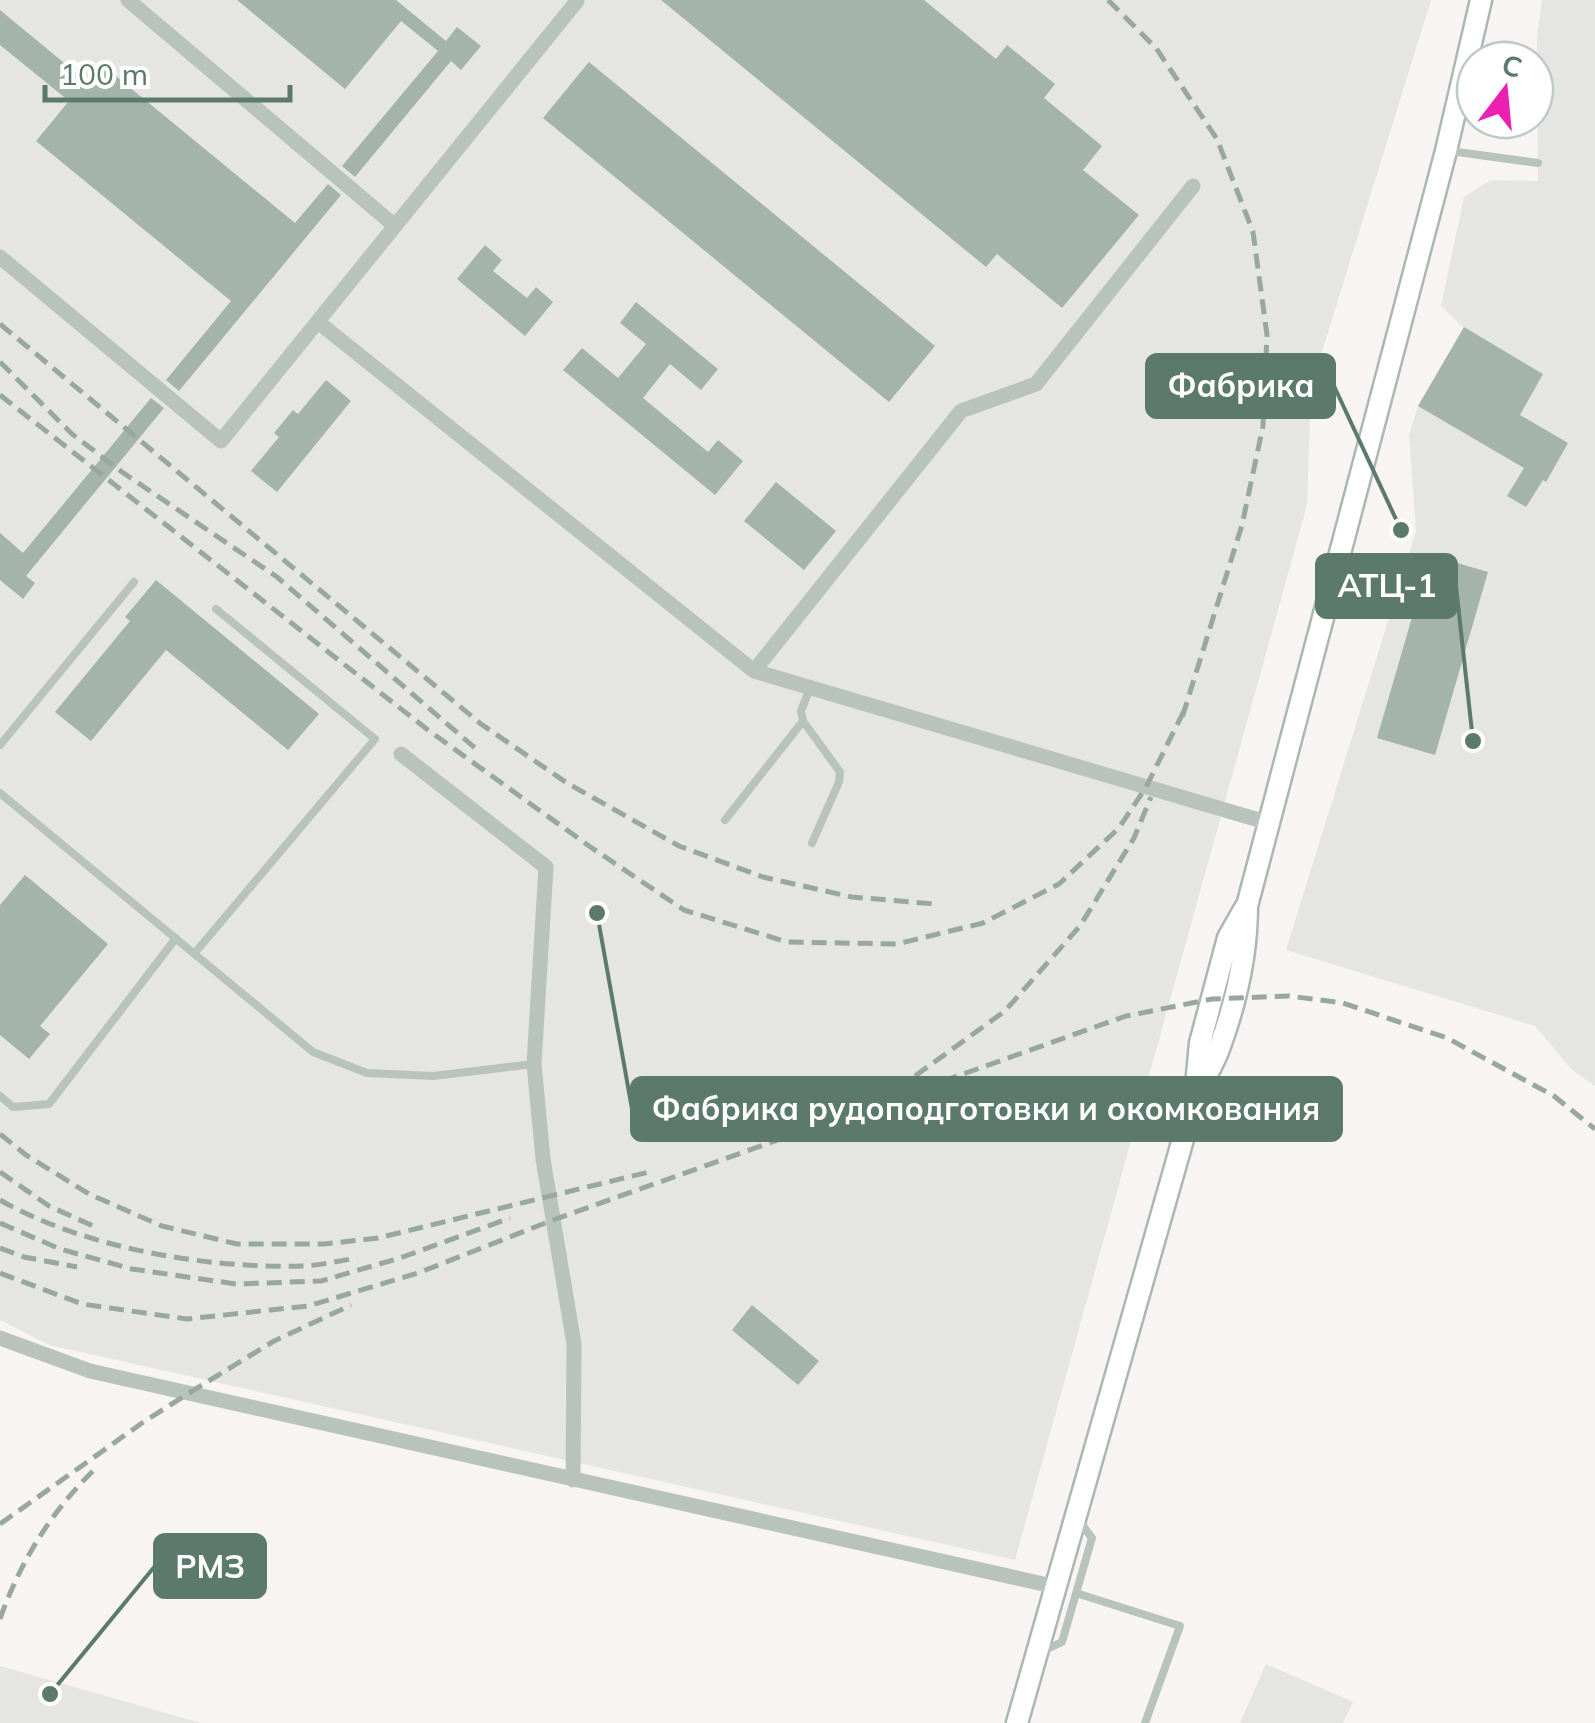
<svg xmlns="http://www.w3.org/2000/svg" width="1595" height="1723" font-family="Mulish,sans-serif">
<rect width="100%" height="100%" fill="#f7f4f3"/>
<!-- built -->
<path fill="#e5e5e3" d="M 0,0 L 1431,0 L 1311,387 L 1307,505 L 1015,1560 L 49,1345 L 0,1320 Z
M 1542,0 L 1595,0 L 1595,1086 L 1572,1070 L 1535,1026 L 1286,950 L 1416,531 L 1409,435 L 1418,406 L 1464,328 L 1441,306 L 1464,197 L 1491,180 L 1538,181 L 1537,37 Z
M 1266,1664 L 1353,1702 L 1343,1723 L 1240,1723 Z
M 0,1666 L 201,1723 L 0,1723 Z"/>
<!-- building -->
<path fill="#a4b4ab" d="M 237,0 L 396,0 L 446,41 L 457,27 L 481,46 L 461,70 L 451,61 L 355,177 L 342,166 L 438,51 L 401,21 L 345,89 Z
M 661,0 L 924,0 L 996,59 L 1007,45 L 1055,84 L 1044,98 L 1102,146 L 1083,170 L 1139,215 L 1062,308 L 997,254 L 986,267 Z
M 0,10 L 86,81 L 100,63 L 295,223 L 328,184 L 341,195 L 179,391 L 166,380 L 231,301 L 36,141 L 69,101 L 0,45 Z
M 589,62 L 935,346 L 889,402 L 543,118 Z
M 485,245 L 502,260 L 493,271 L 527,298 L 536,287 L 553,302 L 525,336 L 457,279 Z
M 636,302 L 718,369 L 701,390 L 670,364 L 643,398 L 708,452 L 718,440 L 743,461 L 715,495 L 563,370 L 582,348 L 618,378 L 646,344 L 620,323 Z
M 1464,327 L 1543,374 L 1520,415 L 1568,443 L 1546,482 L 1543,480 L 1526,507 L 1507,496 L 1524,468 L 1418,406 Z
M 326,380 L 351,401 L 277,492 L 251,471 L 279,437 L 274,433 L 293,410 L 298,414 Z
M 151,398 L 164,408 L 26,576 L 35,583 L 23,599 L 0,580 L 0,533 L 23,553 Z
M 776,482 L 836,531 L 804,570 L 744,521 Z
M 1430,555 L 1488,572 L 1435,755 L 1377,738 Z
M 156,580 L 319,714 L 288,750 L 166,650 L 91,741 L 55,712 L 130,621 L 125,617 Z
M 25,875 L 108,944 L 40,1026 L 50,1034 L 29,1059 L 0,1035 L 0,905 Z
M 752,1305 L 819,1361 L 798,1385 L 732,1330 Z"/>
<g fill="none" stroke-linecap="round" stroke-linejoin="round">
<!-- secondary casing -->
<g stroke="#aab8b1" stroke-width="25">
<path id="secondary" d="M 1195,1097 C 1203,1080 1214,1064 1220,1046 C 1236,1002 1247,953 1247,906 L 1446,151 L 1481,0
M 1017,1723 L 1195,1097 L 1200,1043 L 1228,938 L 1245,908"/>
</g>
<!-- lane -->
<path stroke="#b8c3bd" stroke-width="8" d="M 1450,151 L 1538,163
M 810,688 L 801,711 L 803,721 L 840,772 L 839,782 L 812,843
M 0,745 L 134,582
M 0,793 L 313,1052 L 367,1073 L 433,1076 L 534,1064
M 725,820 L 803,721
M 194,954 L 375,739 L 216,609
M 0,1096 L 13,1107 L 49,1104 L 176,938
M 1076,1593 L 1180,1626 L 1145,1723
M 1041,1652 L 1062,1642 L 1092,1538 L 1077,1518"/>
<!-- street -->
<path stroke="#b8c3bd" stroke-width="15" d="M 128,0 L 395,226
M 0,257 L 221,441 L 577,1
M 318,322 L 754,671 L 1269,823
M 754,671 L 961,411 L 1036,384 L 1193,186
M 401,754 L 546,867 L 534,1064 L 543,1159 L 574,1344 L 573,1480
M 0,1338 L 90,1371 L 1057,1587"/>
<!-- secondary -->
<use href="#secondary" stroke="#fff" stroke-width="20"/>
<!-- rail -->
<path stroke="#98a8a0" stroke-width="5" stroke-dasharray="15 8" stroke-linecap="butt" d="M 1108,0 L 1156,48 L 1217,139 L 1253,232 L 1267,335 L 1263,426 L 1242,525 L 1182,718
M 0,324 L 481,724 L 567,783 L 679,846 L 763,877 L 852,897 L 936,904
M 0,362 L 72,434 L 122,472 L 277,577 L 475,748
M 0,395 L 428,730 L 589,846 L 684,910 L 787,942 L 897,944 L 983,923 L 1059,884 L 1119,828 L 1146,787 L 1187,705
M 895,1087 L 908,1081 L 1005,1011 L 1080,926 L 1134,838 L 1151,797
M 0,1134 L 26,1155 L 89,1194 L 162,1226 L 237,1244 L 324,1244 L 378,1238 L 653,1171
M 0,1172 L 49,1206 L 93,1226
M 0,1200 C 84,1248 207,1269 304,1266 C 321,1265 339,1261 357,1258
M 0,1223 L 60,1249 L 132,1269 L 236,1284 L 321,1281 L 400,1258 L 510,1218
M 0,1248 L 24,1257 L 77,1267
M 0,1273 L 82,1304 L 187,1319 L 308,1306 L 418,1273 L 553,1220 L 1126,1016 L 1212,999 L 1289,996 L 1343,1003 L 1447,1038 L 1554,1096 L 1595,1129
M 0,1524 L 142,1423 L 189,1393 L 274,1341 L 351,1305
M 0,1619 C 20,1562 52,1510 96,1468"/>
</g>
<!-- callouts -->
<path fill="none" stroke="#5c7a6b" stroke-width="4" d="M1401 530L1334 386M1473 741L1456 586M597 913L632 1109M50 1694L155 1566"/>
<g fill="#5c7a6b" stroke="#fff" stroke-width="4">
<circle cx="1401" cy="530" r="10"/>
<circle cx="1473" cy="741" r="10"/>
<circle cx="597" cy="913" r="10"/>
<circle cx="50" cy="1694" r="10"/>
</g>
<g fill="#5c7a6b" stroke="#5c7a6b" stroke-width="4">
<rect x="1147" y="355" width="187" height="62" rx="10"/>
<rect x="1317" y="555" width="139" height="62" rx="10"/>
<rect x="632" y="1078" width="709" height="62" rx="10"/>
<rect x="155" y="1535" width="110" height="62" rx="10"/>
</g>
<g font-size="32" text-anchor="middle" font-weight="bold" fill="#fff">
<text x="1241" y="397">Фабрика</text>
<text x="1387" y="597">АТЦ-1</text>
<text x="986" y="1120">Фабрика рудоподготовки и окомкования</text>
<text x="210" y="1578">РМЗ</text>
</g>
<!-- north arrow -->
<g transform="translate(1505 90) rotate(16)"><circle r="48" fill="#ffffff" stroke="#becac4" stroke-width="2.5"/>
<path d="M0-8L18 38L0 25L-18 38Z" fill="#eb20b0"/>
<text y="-15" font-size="28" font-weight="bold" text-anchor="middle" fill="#5c7a6b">С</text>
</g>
<!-- scale -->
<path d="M45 85v15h245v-15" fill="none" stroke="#5c7a6b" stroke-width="5"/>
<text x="60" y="85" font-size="30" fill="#5c7a6b" stroke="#ffffff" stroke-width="8" paint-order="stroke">100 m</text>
</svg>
